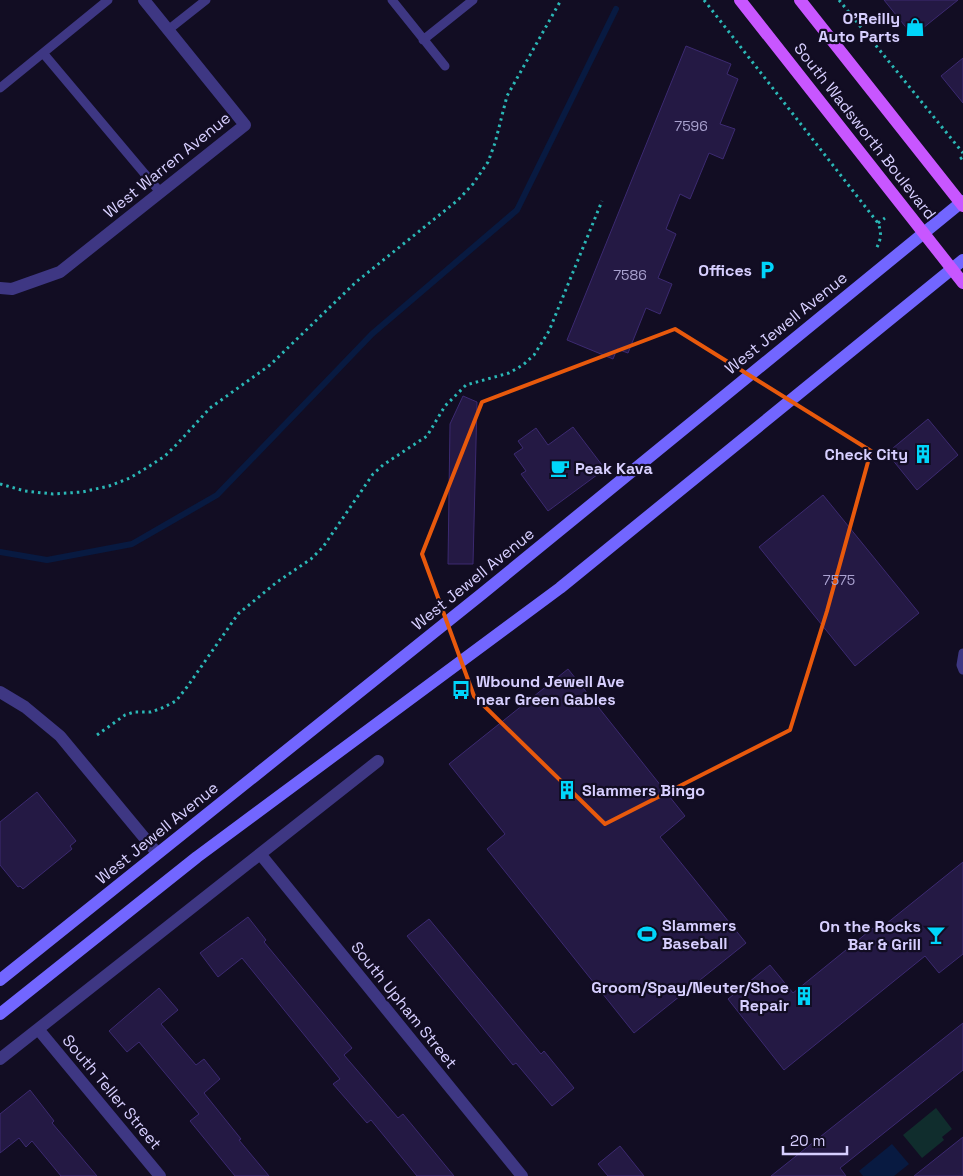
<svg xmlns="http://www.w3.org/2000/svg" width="963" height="1176" font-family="'Space Grotesk',sans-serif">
<rect width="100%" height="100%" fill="#120d23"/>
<!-- green -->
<path fill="#102d2d" d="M 936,1108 L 952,1129 L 942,1137 L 944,1140 L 922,1158 L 903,1135 Z"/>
<!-- water -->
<path fill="#081a41" d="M 892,1144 L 909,1164 L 894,1176 L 863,1176 L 859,1171 Z"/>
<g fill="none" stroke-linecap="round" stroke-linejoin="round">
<!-- stream -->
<path stroke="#081a41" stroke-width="6" d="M 0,552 L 47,560 L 132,544 L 217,495 L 372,334 L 517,210 L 616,9"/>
</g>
<!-- building -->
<path fill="#241944" stroke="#3c2a71" d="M 884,0 L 958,0 L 913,36 Z
M 686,46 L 731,64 L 727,74 L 738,79 L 720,124 L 735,129 L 723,159 L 709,153 L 690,199 L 680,194 L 666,229 L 676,234 L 658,278 L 672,284 L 660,314 L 646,308 L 628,353 L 617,349 L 613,359 L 567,340 Z
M 963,58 L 963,103 L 941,76 Z
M 463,396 L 477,402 L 473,564 L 448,564 L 450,424 Z
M 928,419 L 958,455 L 917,490 L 887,453 Z
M 573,427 L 605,469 L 548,511 L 521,474 L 526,471 L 514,454 L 523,448 L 518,441 L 536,428 L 548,445 Z
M 823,495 L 919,613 L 855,666 L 759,547 Z
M 568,669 L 685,816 L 660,837 L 746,943 L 634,1033 L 487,849 L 505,834 L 449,764 Z
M 37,792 L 76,841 L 70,846 L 72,849 L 23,889 L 20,886 L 18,887 L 0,865 L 0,822 Z
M 963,862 L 963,954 L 939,973 L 925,956 L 784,1070 L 728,999 L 770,965 L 793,993 L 873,928 L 876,932 Z
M 248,917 L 266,940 L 264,942 L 352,1048 L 344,1055 L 398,1118 L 403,1114 L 454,1176 L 417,1176 L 371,1120 L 367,1123 L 333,1084 L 340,1079 L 242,958 L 218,977 L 200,953 Z
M 429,919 L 541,1054 L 544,1051 L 574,1088 L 552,1106 L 516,1063 L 513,1065 L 407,936 Z
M 159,988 L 178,1010 L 161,1024 L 196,1065 L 204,1059 L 220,1079 L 204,1093 L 241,1139 L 239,1140 L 269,1176 L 235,1176 L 190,1121 L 199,1114 L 139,1042 L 127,1052 L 109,1031 Z
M 963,1023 L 963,1070 L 840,1168 L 846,1176 L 771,1176 Z
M 30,1090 L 54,1121 L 52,1123 L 97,1176 L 61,1176 L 32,1141 L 26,1147 L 19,1138 L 0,1153 L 0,1114 Z
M 963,1137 L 963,1176 L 914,1176 Z
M 620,1146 L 644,1176 L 608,1176 L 598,1164 Z"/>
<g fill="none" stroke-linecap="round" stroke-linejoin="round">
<!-- path -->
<path stroke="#2bb7b6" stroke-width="3" stroke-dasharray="2.5 4" stroke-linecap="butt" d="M 704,0 L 878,223 C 882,233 881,240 876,249
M 839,0 L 963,153
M 960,159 L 963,157
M 878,223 L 885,218
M 0,484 L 25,491 L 53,494 L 82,492 L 109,486 L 130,478 L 148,467 L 165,456 L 178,443 L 210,408 L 270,365 L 356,282 L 458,200 L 473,184 L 488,162 L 495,143 L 507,96 L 561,0
M 97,735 L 125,715 L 134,712 L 151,712 L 162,708 L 176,701 L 187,687 L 238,614 L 277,582 L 311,559 L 323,547 L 373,474 L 383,465 L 427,436 L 445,406 L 466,385 L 509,373 L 523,365 L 534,355 L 549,331 L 602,201"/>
<!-- lane -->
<path stroke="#3e3783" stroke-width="9" d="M 392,0 L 445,66
M 168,30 L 206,0
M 423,40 L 473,0
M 43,53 L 160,192
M 0,88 L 108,0
M 963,653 L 961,665 L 963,670"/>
<!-- street -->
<path stroke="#3e3783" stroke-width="12" d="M 0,288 L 12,289 L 60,272 L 245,125 L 144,0
M 0,692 L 25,707 L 60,736 L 157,853
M 261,855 L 522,1176
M 38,1029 L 160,1176
M 0,1059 L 378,761"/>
<!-- secondary -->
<path stroke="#7266ff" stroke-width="12" d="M 0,980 L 483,593 L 963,201
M 0,1014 L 197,857 L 560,588 L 963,260"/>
<!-- primary -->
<path stroke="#c856ff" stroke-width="12" d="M 740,0 L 963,283
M 800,0 L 963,206"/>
</g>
<!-- marked area -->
<path fill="none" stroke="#e8590c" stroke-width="4" stroke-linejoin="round" d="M 675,329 L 871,451 L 827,611 L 790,730 L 605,824 L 474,696 L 422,554 L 482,402 Z"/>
<!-- icons -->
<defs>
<g id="shop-bare" transform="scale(1.5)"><path d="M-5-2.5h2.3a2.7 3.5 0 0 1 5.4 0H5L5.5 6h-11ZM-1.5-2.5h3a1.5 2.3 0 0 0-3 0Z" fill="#00d5fa" stroke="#120d23" stroke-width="2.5" paint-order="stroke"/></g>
<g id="parking-bare" transform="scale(1.5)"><path d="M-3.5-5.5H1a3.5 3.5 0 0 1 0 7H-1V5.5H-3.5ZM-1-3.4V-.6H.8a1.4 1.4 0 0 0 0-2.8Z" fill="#00d5fa" stroke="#120d23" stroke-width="2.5" paint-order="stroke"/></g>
<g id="building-bare" transform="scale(1.5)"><path d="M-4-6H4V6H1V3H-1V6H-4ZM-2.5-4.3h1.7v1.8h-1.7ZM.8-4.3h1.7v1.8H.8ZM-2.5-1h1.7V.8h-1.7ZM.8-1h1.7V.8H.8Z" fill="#00d5fa" stroke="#120d23" stroke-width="2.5" paint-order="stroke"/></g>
<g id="cafe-bare" transform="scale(1.5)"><path d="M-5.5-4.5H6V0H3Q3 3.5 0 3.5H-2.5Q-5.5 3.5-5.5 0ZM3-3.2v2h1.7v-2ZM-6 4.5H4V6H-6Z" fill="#00d5fa" stroke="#120d23" stroke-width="2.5" paint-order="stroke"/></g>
<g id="bus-bare" transform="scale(1.5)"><path d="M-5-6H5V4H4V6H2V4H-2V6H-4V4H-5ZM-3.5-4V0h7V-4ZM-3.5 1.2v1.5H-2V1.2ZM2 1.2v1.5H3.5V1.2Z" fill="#00d5fa" stroke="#120d23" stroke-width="2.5" paint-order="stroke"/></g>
<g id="stadium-bare" transform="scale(1.5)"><path d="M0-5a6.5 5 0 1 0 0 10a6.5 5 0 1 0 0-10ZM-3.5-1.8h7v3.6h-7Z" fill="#00d5fa" stroke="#120d23" stroke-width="2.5" paint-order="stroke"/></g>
<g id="bar-bare" transform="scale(1.5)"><path d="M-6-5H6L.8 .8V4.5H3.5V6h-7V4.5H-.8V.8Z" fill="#00d5fa" stroke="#120d23" stroke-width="2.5" paint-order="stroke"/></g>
</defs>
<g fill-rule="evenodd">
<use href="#shop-bare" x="915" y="27"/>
<use href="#parking-bare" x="767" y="270"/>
<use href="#building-bare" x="923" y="454"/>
<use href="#cafe-bare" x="560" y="468"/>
<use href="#bus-bare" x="461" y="690"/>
<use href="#building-bare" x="567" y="790"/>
<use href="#stadium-bare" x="647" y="934"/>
<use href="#bar-bare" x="936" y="935"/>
<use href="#building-bare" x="804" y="996"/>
</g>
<g text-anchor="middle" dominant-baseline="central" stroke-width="4.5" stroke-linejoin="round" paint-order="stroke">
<!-- number labels -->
<g font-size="14" fill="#aaa2d0">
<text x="691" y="126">7596</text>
<text x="630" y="275">7586</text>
<text x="839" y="580">7575</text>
</g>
<!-- poi labels -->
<g font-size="16" font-weight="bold" fill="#d7cfff" stroke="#120d23" text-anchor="end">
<text x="900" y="18">O'Reilly<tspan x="900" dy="18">Auto Parts</tspan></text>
<text x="752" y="270">Offices</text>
<text x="908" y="454">Check City</text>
<text x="575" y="468" text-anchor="start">Peak Kava</text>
<text x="476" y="681" text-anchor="start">Wbound Jewell Ave<tspan x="476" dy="18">near Green Gables</tspan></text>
<text x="582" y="790" text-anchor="start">Slammers Bingo</text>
<text x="662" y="925" text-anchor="start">Slammers<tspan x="662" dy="18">Baseball</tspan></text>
<text x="921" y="926">On the Rocks<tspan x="921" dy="18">Bar &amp; Grill</tspan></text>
<text x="789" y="987">Groom/Spay/Neuter/Shoe<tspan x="789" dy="18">Repair</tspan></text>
</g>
<!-- street labels -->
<g font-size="16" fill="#d7cfff" stroke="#120d23">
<text transform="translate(865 131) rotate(52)">South Wadsworth Boulevard</text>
<text transform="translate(167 165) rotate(-39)">West Warren Avenue</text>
<text transform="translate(786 323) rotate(-39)">West Jewell Avenue</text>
<text transform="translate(473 579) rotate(-39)">West Jewell Avenue</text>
<text transform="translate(157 833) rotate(-39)">West Jewell Avenue</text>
<text transform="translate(404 1005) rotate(51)">South Upham Street</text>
<text transform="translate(112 1092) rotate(50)">South Teller Street</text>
</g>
</g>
<!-- scale -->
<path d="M783 1146v8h64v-8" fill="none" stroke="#d7cfff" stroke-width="2.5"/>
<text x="790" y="1146" font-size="15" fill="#d7cfff" stroke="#120d23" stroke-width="4" paint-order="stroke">20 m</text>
</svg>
